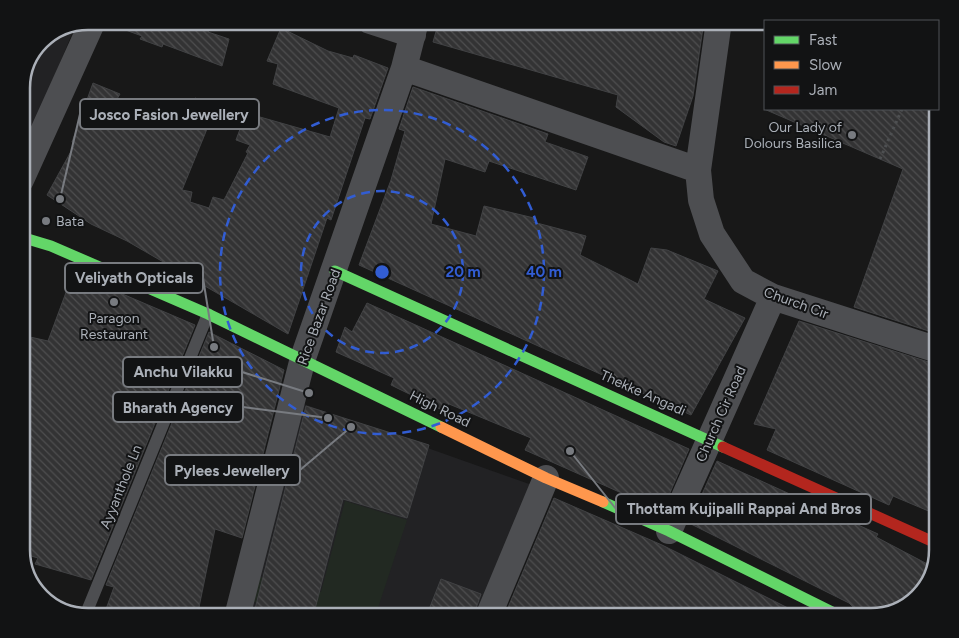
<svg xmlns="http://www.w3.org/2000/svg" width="959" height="638" font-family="Figtree,sans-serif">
<defs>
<pattern id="building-back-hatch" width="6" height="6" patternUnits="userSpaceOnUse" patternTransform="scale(1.25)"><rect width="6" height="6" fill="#333334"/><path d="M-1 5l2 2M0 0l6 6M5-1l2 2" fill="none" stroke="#4e4e4f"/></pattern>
</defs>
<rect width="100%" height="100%" fill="#181818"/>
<!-- built -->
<path fill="#222224" d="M 75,26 L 29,140 L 21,137 L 21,84 L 41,41 Z
M 298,402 L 532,485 L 482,617 L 243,617 Z"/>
<!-- grass -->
<path fill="#222922" d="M 345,501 L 407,520 L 375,617 L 312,617 L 250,601 L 256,576 L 321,592 Z"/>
<!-- building -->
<path fill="url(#building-back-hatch)" stroke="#414244" d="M 110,21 L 213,21 L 208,32 L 229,39 L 222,66 L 163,44 L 162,47 L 140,39 L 142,36 L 109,24 Z
M 439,21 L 704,21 L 693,96 L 676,146 L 664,142 L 616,107 L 618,95 L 433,42 Z
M 281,28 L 328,51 L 353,58 L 354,55 L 388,68 L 370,119 L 365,118 L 331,220 L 327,218 L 288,334 L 127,241 L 91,224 L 47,195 L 75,144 L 72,142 L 93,83 L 120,94 L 117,99 L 184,127 L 195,98 L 213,104 L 207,129 L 182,190 L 192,192 L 190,202 L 209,208 L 213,197 L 224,200 L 248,153 L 246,152 L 250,145 L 236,140 L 246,113 L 330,137 L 339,108 L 273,84 L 278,64 L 267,61 Z
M 413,87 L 548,134 L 545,142 L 588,157 L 576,190 L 489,161 L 485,172 L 445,159 L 431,224 L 476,236 L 484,206 L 534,218 L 533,222 L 586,236 L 580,255 L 638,284 L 651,248 L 667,250 L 718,271 L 704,299 L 745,318 L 691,415 L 359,265 L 391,180 L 405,131 L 399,129 Z
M 764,109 L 938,109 L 938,334 L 854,307 L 903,169 Z
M 71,279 L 106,287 L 195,325 L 91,580 L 35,564 L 38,558 L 21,553 L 21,335 L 48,341 Z
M 367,303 L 689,449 L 662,511 L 525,450 L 531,438 L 449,404 L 446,412 L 391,385 L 394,378 L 336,352 L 345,327 L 352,332 Z
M 799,321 L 938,365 L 938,515 L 893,496 L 889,505 L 767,450 L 776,429 L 754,424 Z
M 209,332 L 284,370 L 242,538 L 215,529 L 197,617 L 122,617 L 105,612 L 114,587 L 106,585 Z
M 306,406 L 429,445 L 407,518 L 343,499 L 313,617 L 253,617 Z
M 717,461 L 878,534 L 876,537 L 933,567 L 926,587 L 901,610 L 871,617 L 858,617 L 855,609 L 849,603 L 689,523 Z
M 554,498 L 662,545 L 806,617 L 504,617 Z
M 441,579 L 481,594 L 473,617 L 426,617 Z"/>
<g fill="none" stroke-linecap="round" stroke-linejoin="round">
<!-- path -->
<path stroke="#4e5052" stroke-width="3" stroke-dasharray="2.5 4" stroke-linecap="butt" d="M 880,159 L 902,109"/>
<!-- lane -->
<path stroke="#4d4e51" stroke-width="12" d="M 85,616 L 208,314"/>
<!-- street -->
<path stroke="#4d4e51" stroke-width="26" d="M 370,21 L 413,35
M 719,21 L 698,170 L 701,200 L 712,234 L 743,281 L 773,297 L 938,350
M 404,68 L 698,170
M 21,180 L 93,21
M 669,531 L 773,297
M 237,617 L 303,358 L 404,68 L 416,21
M 488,617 L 546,478"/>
<!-- fast -->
<path stroke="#63d668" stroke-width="11" d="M 21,237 L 51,246 L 208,314 L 441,427
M 335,271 L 723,447
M 603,502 L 669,531 L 842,617"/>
<!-- slow -->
<path stroke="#ff974d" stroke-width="11" d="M 441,427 L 546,478 L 603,502"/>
<!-- jam -->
<path stroke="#b3261e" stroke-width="11" d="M 723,447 L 938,544"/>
</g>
<!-- distance rings -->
<g fill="none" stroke="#325dd3" stroke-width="2.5" stroke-dasharray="9 6">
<circle cx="382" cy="272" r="81"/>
<circle cx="382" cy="272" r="162"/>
</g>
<!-- markers -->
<g fill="#787b80" stroke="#121314" stroke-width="2">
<circle cx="852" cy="135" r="5"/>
<circle cx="46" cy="221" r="5"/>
<circle cx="114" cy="302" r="5"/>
</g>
<g text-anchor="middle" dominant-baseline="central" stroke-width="4" stroke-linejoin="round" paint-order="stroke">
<!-- poi labels -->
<g font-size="14" fill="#abb0b8" stroke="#121314" text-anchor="end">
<text x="842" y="127">Our Lady of<tspan x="842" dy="16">Dolours Basilica</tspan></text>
<text x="56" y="221" text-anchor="start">Bata</text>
<text x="114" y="318" text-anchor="middle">Paragon<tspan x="114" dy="16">Restaurant</tspan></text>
</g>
<!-- street labels -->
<g font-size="14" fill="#abb0b8" stroke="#121314">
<text transform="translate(796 303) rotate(20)">Church Cir</text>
<text transform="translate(319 317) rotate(-70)">Rice Bazar Road</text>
<text transform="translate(643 393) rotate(24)">Thekke Angadi</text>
<text transform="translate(440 409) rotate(26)">High Road</text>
<text transform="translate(721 414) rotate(-66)">Church Cir Road</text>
<text transform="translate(121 487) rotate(-68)">Ayyanthole Ln</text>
</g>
</g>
<!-- crop -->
<path d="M0 0H959V638H0ZM88 30H871A58 58 0 0 1 929 88V550A58 58 0 0 1 871 608H88A58 58 0 0 1 30 550V88A58 58 0 0 1 88 30Z" fill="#121314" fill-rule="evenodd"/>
<path fill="none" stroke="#abb0b8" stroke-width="2.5" d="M88 30H871A58 58 0 0 1 929 88V550A58 58 0 0 1 871 608H88A58 58 0 0 1 30 550V88A58 58 0 0 1 88 30Z"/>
<circle cx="382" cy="272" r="8" fill="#325dd3" stroke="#121314" stroke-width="2.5"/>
<g font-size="15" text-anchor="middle" font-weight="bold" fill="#325dd3" stroke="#121314" stroke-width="4" stroke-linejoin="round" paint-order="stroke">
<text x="463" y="277">20 m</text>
<text x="544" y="277">40 m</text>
</g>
<!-- callouts -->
<path fill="none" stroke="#787b80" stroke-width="2" d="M60 199L80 114M214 347L203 278M309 393L242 372M328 418L243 407M351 427L300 470M570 451L616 509"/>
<g fill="#787b80" stroke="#121314" stroke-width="2">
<circle cx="60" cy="199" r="5"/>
<circle cx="214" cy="347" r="5"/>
<circle cx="309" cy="393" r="5"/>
<circle cx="328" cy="418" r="5"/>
<circle cx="351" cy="427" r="5"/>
<circle cx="570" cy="451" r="5"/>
</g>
<g fill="#121314" stroke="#787b80" stroke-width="2">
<rect x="80" y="99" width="179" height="30" rx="5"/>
<rect x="65" y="263" width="138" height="30" rx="5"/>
<rect x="123" y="357" width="119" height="30" rx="5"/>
<rect x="113" y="392" width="130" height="30" rx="5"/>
<rect x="165" y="455" width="135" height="30" rx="5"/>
<rect x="616" y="494" width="255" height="30" rx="5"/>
</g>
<g font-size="15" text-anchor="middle" font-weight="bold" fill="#abb0b8">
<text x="169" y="120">Josco Fasion Jewellery</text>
<text x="134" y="283">Veliyath Opticals</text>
<text x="183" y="377">Anchu Vilakku</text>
<text x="178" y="413">Bharath Agency</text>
<text x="232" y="476">Pylees Jewellery</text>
<text x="744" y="514">Thottam Kujipalli Rappai And Bros</text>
</g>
<!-- legend -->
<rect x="764" y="20" width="175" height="90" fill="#121314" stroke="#4f5256"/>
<rect x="774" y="36" width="25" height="8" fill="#63d668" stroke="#4f5256"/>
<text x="809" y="45" font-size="15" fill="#abb0b8">Fast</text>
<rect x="774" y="61" width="25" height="8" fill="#ff974d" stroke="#4f5256"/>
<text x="809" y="70" font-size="15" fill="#abb0b8">Slow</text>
<rect x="774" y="86" width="25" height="8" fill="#b3261e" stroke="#4f5256"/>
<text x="809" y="95" font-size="15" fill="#abb0b8">Jam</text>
</svg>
